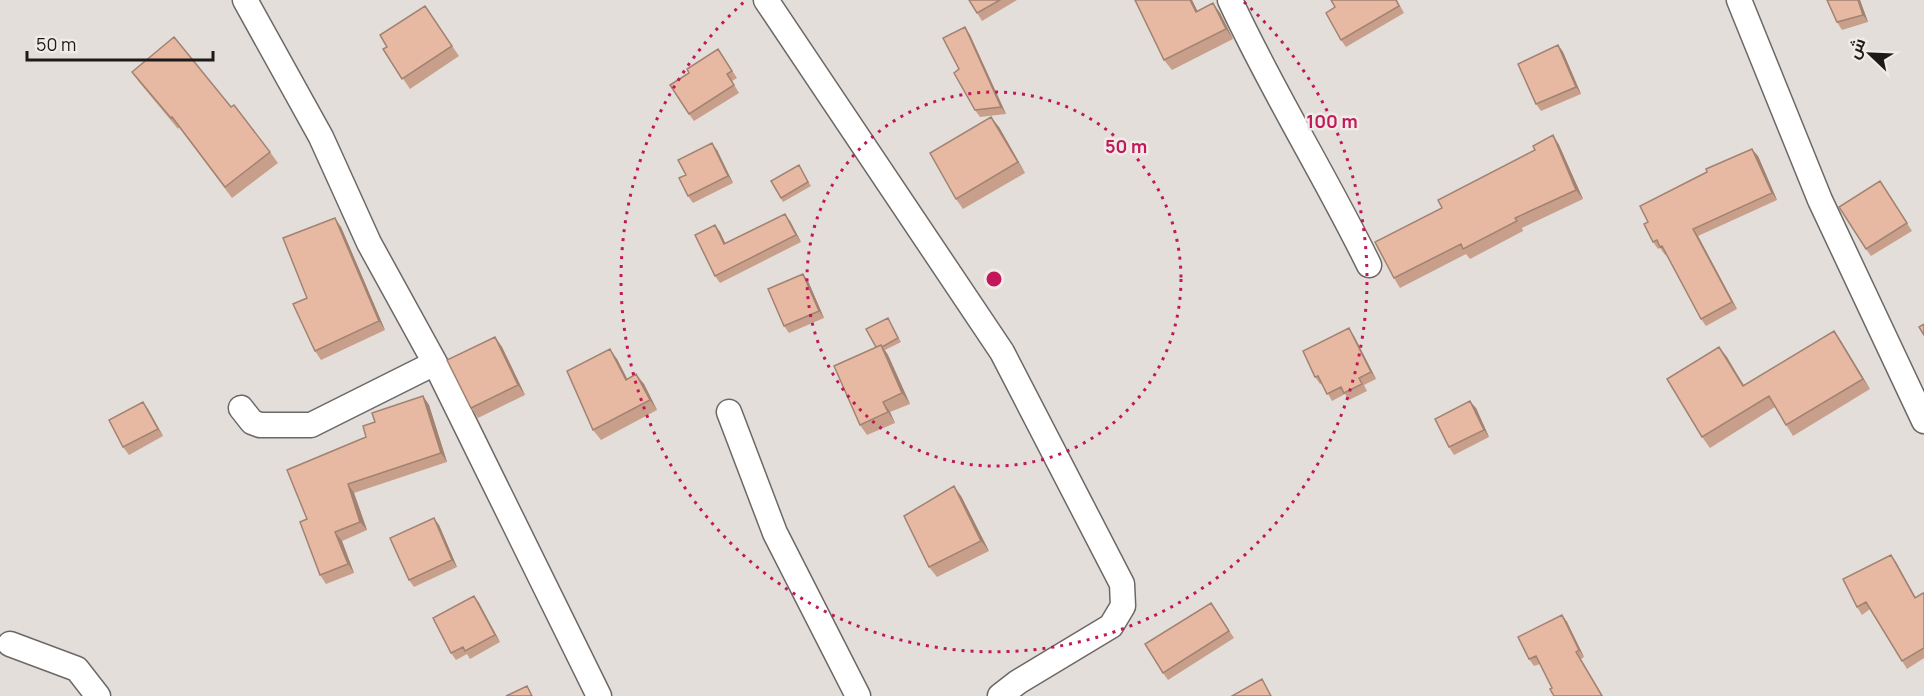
<svg xmlns="http://www.w3.org/2000/svg" width="1924" height="696" font-family="Manrope,Cairo,sans-serif">
<rect width="100%" height="100%" fill="#e4dedb"/>
<g fill="none" stroke-linecap="round" stroke-linejoin="round">
<!-- street casing -->
<g stroke="#6d6866" stroke-width="27">
<path id="street" d="M 245,0 L 321,137 L 369,243 L 435,363 L 599,696
M 766,0 L 1002,352 L 1122,584 L 1123,606 L 1111,626 L 1018,682 L 1000,696
M 1230,0 C 1272,91 1325,175 1369,265
M 1739,0 L 1820,200 L 1924,421
M 241,408 L 252,422 L 260,425 L 311,425 L 435,363
M 729,412 L 775,533 L 858,696
M 10,644 L 77,669 L 98,696"/>
</g>
<!-- street -->
<use href="#street" stroke="#fff" stroke-width="24"/>
</g>
<!-- wall -->
<path fill="#c79f8b" d="M 969,0 L 1017,0 L 982,21 Z
M 1192,0 L 1197,11 L 1213,3 L 1220,13 L 1233,39 L 1172,70 L 1164,60 Z
M 1397,0 L 1404,13 L 1346,47 L 1341,40 L 1335,7 Z
M 1827,0 L 1860,0 L 1868,22 L 1842,30 L 1837,22 Z
M 425,6 L 459,56 L 410,89 L 383,49 L 387,47 Z
M 965,27 L 970,35 L 1006,114 L 980,117 L 975,110 Z
M 1558,45 L 1563,52 L 1581,94 L 1541,111 L 1536,104 Z
M 718,49 L 737,78 L 732,81 L 739,93 L 694,121 L 689,114 L 689,73 Z
M 132,72 L 231,107 L 270,152 L 278,163 L 232,198 L 179,127 L 178,129 L 139,82 Z
M 999,127 L 1025,173 L 963,209 L 956,199 Z
M 1553,135 L 1559,145 L 1583,199 L 1522,228 L 1523,231 L 1470,259 L 1466,254 L 1400,288 L 1394,278 L 1442,208 L 1535,150 Z
M 717,150 L 733,183 L 693,203 L 688,196 L 686,175 Z
M 1758,156 L 1777,200 L 1698,236 L 1737,309 L 1706,326 L 1701,319 L 1666,254 L 1665,255 L 1660,248 L 1658,249 L 1653,242 Z
M 799,165 L 811,186 L 783,202 L 771,181 Z
M 1880,181 L 1912,231 L 1871,256 L 1866,249 Z
M 790,221 L 801,242 L 720,283 L 715,276 L 715,225 L 720,232 L 725,243 Z
M 341,227 L 385,330 L 321,360 L 315,351 L 307,298 Z
M 808,281 L 824,318 L 789,333 L 784,326 Z
M 888,318 L 901,342 L 885,350 L 888,355 L 910,404 L 890,412 L 895,423 L 867,435 L 860,425 L 876,347 Z
M 1834,331 L 1870,389 L 1793,436 L 1775,407 L 1710,448 L 1702,437 L 1719,347 L 1744,385 Z
M 1354,336 L 1376,379 L 1364,385 L 1367,391 L 1349,400 L 1345,394 L 1332,401 L 1322,383 L 1320,384 L 1315,377 Z
M 495,337 L 502,347 L 525,395 L 478,418 L 471,408 Z
M 617,359 L 627,379 L 644,384 L 657,410 L 601,440 L 593,430 Z
M 423,396 L 429,405 L 447,462 L 354,493 L 367,530 L 342,541 L 354,573 L 326,584 L 320,575 L 307,519 L 366,437 L 375,422 Z
M 1476,408 L 1489,437 L 1454,455 L 1449,447 Z
M 148,409 L 163,436 L 129,455 L 123,447 Z
M 961,496 L 989,551 L 937,577 L 929,567 Z
M 439,525 L 457,567 L 414,587 L 409,580 Z
M 1891,555 L 1896,562 L 1915,598 L 1924,595 L 1924,658 L 1907,669 L 1870,609 L 1862,615 L 1857,607 Z
M 474,596 L 479,603 L 500,642 L 470,659 L 467,654 L 456,660 L 451,653 Z
M 1216,610 L 1234,638 L 1168,680 L 1163,673 Z
M 1562,615 L 1567,622 L 1584,657 L 1581,659 L 1603,696 L 1554,696 L 1552,688 L 1540,664 L 1534,666 L 1529,659 Z"/>
<!-- shaded-wall -->
<path fill="#a28271" d="M 1190,0 L 1192,0 L 1203,22 L 1196,12 Z
M 1858,0 L 1860,0 L 1868,22 L 1863,15 Z
M 1213,3 L 1220,13 L 1233,39 L 1226,29 Z
M 965,27 L 970,35 L 1006,114 L 1001,107 Z
M 1558,45 L 1563,52 L 1581,94 L 1576,87 Z
M 991,117 L 999,127 L 1025,173 L 1018,162 Z
M 1553,135 L 1559,145 L 1583,199 L 1576,190 Z
M 712,143 L 717,150 L 733,183 L 728,176 Z
M 1752,149 L 1758,156 L 1777,200 L 1772,193 Z
M 785,214 L 790,221 L 801,242 L 796,235 Z
M 335,218 L 341,227 L 385,330 L 379,321 Z
M 715,225 L 720,232 L 729,251 L 724,244 Z
M 1693,229 L 1698,236 L 1737,309 L 1732,302 Z
M 803,274 L 808,281 L 824,318 L 819,311 Z
M 1349,328 L 1354,336 L 1376,379 L 1371,372 Z
M 1834,331 L 1841,341 L 1870,389 L 1863,379 Z
M 495,337 L 502,347 L 525,395 L 518,385 Z
M 881,345 L 888,355 L 910,404 L 902,393 Z
M 1719,347 L 1727,357 L 1750,396 L 1743,386 Z
M 610,349 L 617,359 L 633,390 L 626,380 Z
M 636,374 L 644,384 L 657,410 L 650,400 Z
M 423,396 L 429,405 L 447,462 L 441,453 Z
M 1470,401 L 1476,408 L 1489,437 L 1484,430 Z
M 143,402 L 148,409 L 163,436 L 158,429 Z
M 883,402 L 890,412 L 895,423 L 888,412 Z
M 348,484 L 354,493 L 367,530 L 360,522 Z
M 954,486 L 961,496 L 989,551 L 981,541 Z
M 434,518 L 439,525 L 457,567 L 452,560 Z
M 335,532 L 342,541 L 354,573 L 348,564 Z
M 1891,555 L 1896,562 L 1920,605 L 1915,598 Z
M 474,596 L 479,603 L 500,642 L 495,635 Z
M 1562,615 L 1567,622 L 1584,657 L 1579,650 Z"/>
<!-- building -->
<path fill="#e7b9a2" stroke="#a28271" stroke-width="1.5" d="M 969,0 L 1000,0 L 977,13 Z
M 1135,0 L 1190,0 L 1196,12 L 1213,3 L 1226,29 L 1164,60 Z
M 1331,0 L 1396,0 L 1399,6 L 1341,40 L 1326,13 L 1335,7 Z
M 1827,0 L 1858,0 L 1863,15 L 1837,22 Z
M 425,6 L 452,46 L 402,79 L 383,49 L 387,47 L 380,35 Z
M 965,27 L 1001,107 L 975,110 L 954,73 L 959,69 L 943,38 Z
M 174,37 L 231,107 L 234,105 L 270,152 L 225,187 L 172,117 L 171,118 L 132,72 Z
M 1558,45 L 1576,87 L 1536,104 L 1518,64 Z
M 718,49 L 732,71 L 727,74 L 734,85 L 689,114 L 670,85 L 689,73 L 687,69 Z
M 991,117 L 1018,162 L 956,199 L 930,153 Z
M 1553,135 L 1576,190 L 1515,218 L 1517,221 L 1463,249 L 1461,244 L 1394,278 L 1375,242 L 1442,208 L 1438,200 L 1535,150 L 1533,146 Z
M 712,143 L 728,176 L 688,196 L 679,178 L 686,175 L 678,160 Z
M 1752,149 L 1772,193 L 1693,229 L 1732,302 L 1701,319 L 1662,246 L 1660,247 L 1657,240 L 1653,242 L 1644,224 L 1648,222 L 1640,206 L 1707,172 L 1706,169 Z
M 799,165 L 808,182 L 781,198 L 771,181 Z
M 1880,181 L 1907,223 L 1866,249 L 1839,207 Z
M 785,214 L 796,235 L 715,276 L 695,235 L 715,225 L 724,244 Z
M 335,218 L 379,321 L 315,351 L 293,304 L 307,298 L 283,238 Z
M 803,274 L 819,311 L 784,326 L 768,289 Z
M 888,318 L 898,338 L 882,347 L 881,345 L 876,347 L 866,329 Z
M 1924,324 L 1924,335 L 1919,327 Z
M 1349,328 L 1371,372 L 1359,378 L 1362,384 L 1344,393 L 1341,387 L 1327,394 L 1318,376 L 1315,377 L 1303,351 Z
M 1834,331 L 1863,379 L 1786,425 L 1769,396 L 1702,437 L 1667,379 L 1719,347 L 1743,386 Z
M 495,337 L 518,385 L 471,408 L 447,360 Z
M 881,345 L 902,393 L 883,402 L 888,412 L 860,425 L 834,366 Z
M 610,349 L 626,380 L 636,374 L 650,400 L 593,430 L 567,371 Z
M 423,396 L 441,453 L 348,484 L 360,522 L 335,532 L 348,564 L 320,575 L 300,522 L 307,519 L 287,470 L 366,437 L 363,426 L 375,422 L 372,413 Z
M 1470,401 L 1484,430 L 1449,447 L 1435,419 Z
M 143,402 L 158,429 L 123,447 L 109,420 Z
M 954,486 L 981,541 L 929,567 L 904,516 Z
M 434,518 L 452,560 L 409,580 L 390,538 Z
M 1891,555 L 1915,598 L 1923,593 L 1924,595 L 1924,648 L 1902,661 L 1866,602 L 1857,607 L 1843,579 Z
M 474,596 L 495,635 L 465,651 L 463,647 L 451,653 L 433,618 Z
M 1211,603 L 1229,631 L 1163,673 L 1145,644 Z
M 1562,615 L 1579,650 L 1576,652 L 1602,696 L 1554,696 L 1550,689 L 1552,688 L 1536,656 L 1529,659 L 1518,637 Z
M 1262,679 L 1271,696 L 1232,696 Z
M 527,686 L 532,696 L 506,696 Z"/>
<!-- distance rings -->
<g fill="none" stroke="#c2185b" stroke-width="3" stroke-dasharray="3 6">
<circle cx="994" cy="279" r="187"/>
<path d="M1244 2A373 373 0 1 1 744 2"/>
</g>
<circle cx="994" cy="279" r="9" fill="#c2185b" stroke="#f1ebe8" stroke-width="3"/>
<g font-size="18" text-anchor="middle" font-weight="bold" fill="#c2185b" stroke="#f1ebe8" stroke-width="5" stroke-linejoin="round" paint-order="stroke">
<text x="1332" y="128">100 m</text>
<text x="1126" y="153">50 m</text>
</g>
<!-- north arrow -->
<g transform="translate(1870 54) rotate(293)" stroke="#f1ebe8" stroke-width="4.5" paint-order="stroke">
<path d="M0-4.5L10 22L0 15L-10 22Z" fill="#1d1b1a"/>
<text y="-9" font-size="16" font-weight="bold" text-anchor="middle" fill="#1d1b1a">ش</text>
</g>
<!-- scale -->
<path d="M27 51v9h186v-9" fill="none" stroke="#1d1b1a" stroke-width="3"/>
<text x="36" y="51" font-size="18" fill="#1d1b1a" stroke="#f1ebe8" stroke-width="4.5" paint-order="stroke">50 m</text>
</svg>
